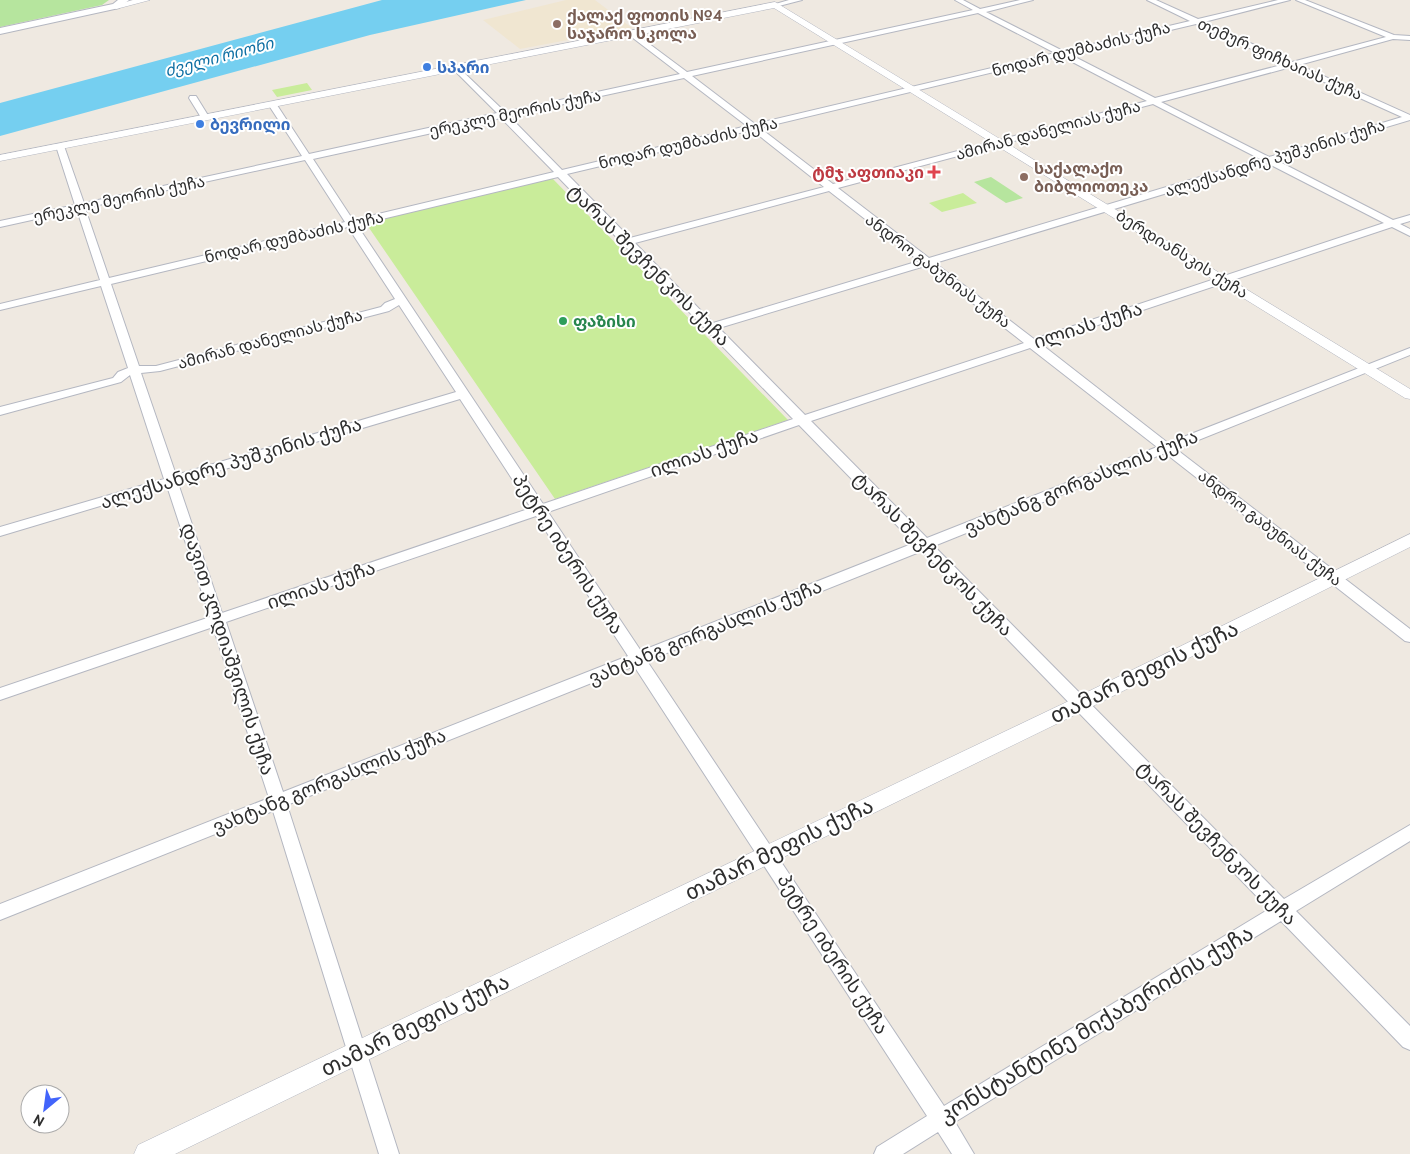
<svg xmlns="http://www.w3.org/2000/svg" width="1410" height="1154" font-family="Cabin,'Noto Sans Georgian',sans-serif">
<rect width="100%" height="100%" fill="#efe9e1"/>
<!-- education -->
<path fill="#f0e6d1" d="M 566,0 L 595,0 L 632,28 L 520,49 L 483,20 Z"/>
<!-- green -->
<path fill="#b6e59e" d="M 0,0 L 109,0 L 102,5 L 0,27 Z
M 991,177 L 1023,198 L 1006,203 L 974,182 Z"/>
<!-- pitch -->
<path fill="#c9ec9a" d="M 307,83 L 312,90 L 277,97 L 272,90 Z
M 552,178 L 788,420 L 555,499 L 365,222 Z
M 963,193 L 977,203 L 942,212 L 929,203 Z"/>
<!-- water -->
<path fill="#75cff0" d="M 382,0 L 526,0 L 370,35 L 0,136 L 0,103 Z"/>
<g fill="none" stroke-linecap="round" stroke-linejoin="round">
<!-- minor casing -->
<g stroke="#b4b7c1" stroke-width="2">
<path id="minor" d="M 789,0 L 802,0 L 775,7 L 772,5 Z
M 955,0 L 963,0 L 980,9 L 1020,0 L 1033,0 L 986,12 L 1063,51 L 1190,21 L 1147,0 L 1156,0 L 1198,19 L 1278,0 L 1290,0 L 1204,22 L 1292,62 L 1386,37 L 1296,0 L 1305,0 L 1394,35 L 1410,36 L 1410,40 L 1393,39 L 1299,65 L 1410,115 L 1410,120 L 1276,160 L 1393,220 L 1410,215 L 1410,221 L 1400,224 L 1410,229 L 1410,236 L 1392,227 L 1041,344 L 1168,443 L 1410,348 L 1410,355 L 1176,449 L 1410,629 L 1410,642 L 1405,641 L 1165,453 L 934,546 L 1284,899 L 1410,825 L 1410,841 L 1296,911 L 1410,1026 L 1410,1050 L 1403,1047 L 1281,921 L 955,1122 L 974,1154 L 952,1154 L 938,1132 L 903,1154 L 874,1154 L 877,1147 L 927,1116 L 634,666 L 287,805 L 399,1154 L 379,1154 L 273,811 L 0,920 L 0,904 L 269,798 L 213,627 L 0,700 L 0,688 L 210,617 L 167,486 L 0,536 L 0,527 L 164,479 L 130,375 L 121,382 L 0,415 L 0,407 L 113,378 L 118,372 L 128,368 L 101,286 L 0,310 L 0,304 L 100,280 L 77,210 L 0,227 L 0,221 L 75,205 L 56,146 L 57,144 L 64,146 L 84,203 L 302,156 L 268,104 L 272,102 L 275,102 L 309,154 L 497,113 L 454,70 L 454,66 L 457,66 L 505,112 L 680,74 L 629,35 L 628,33 L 632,31 L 687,72 L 973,10 ZM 978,13 L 1055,53 L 755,124 L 692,76 ZM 1196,24 L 1285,64 L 1155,98 L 1069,54 ZM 1061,56 L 1147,101 L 833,184 L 760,128 ZM 1291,67 L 1402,117 L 1269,157 L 1161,102 ZM 684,78 L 747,126 L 562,170 L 509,116 ZM 1153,104 L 1260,159 L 929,258 L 838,188 ZM 501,118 L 554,172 L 353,220 L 313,159 ZM 752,130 L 824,187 L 630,238 L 567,174 ZM 305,160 L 345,222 L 109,278 L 85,208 ZM 1267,163 L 1384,223 L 1034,339 L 935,263 ZM 558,177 L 793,419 L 543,504 L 357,225 ZM 829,191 L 919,261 L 713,323 L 635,243 ZM 348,227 L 395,299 L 385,303 L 381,307 L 156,366 L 139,366 L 111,284 ZM 925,266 L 1024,343 L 805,415 L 719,328 ZM 399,305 L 456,392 L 176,475 L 141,373 L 160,371 L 389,311 ZM 1030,348 L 1157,447 L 927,538 L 811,421 ZM 460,399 L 531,508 L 222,613 L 178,483 ZM 799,425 L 914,543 L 641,651 L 548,512 ZM 536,516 L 628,656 L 283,792 L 226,622 ZM 922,551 L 1269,909 L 944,1106 L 647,661 Z
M 190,96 L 196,96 L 209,117 L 208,119 L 202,119 L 189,98 Z"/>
</g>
<!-- tertiary casing -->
<g stroke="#b4b7c1" stroke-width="1">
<path id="tertiary" d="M 133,0 L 150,0 L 116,9 L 112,6 Z
M 775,2 L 1410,389 L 1410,399 L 1405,398 L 774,8 L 0,161 L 0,155 Z
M 1410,534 L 1410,547 L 1087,709 L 175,1154 L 134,1154 L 138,1145 L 1073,699 Z"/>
</g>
<!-- secondary casing -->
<g stroke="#b4b7c1" stroke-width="2">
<path id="secondary" d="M 118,0 L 129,0 L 119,8 L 0,34 L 0,28 L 113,4 Z"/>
</g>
<!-- minor -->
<use href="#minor" fill="#fff" fill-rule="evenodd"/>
<!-- tertiary -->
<use href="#tertiary" fill="#fff" fill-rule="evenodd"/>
<!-- secondary -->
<use href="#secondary" fill="#fff" fill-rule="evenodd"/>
</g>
<!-- markers -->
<g fill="#8d6e63" stroke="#fff" stroke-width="2">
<circle cx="557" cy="24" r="5"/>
<circle cx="1024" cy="177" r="5"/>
</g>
<g fill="#3f7fe0" stroke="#fff" stroke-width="2">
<circle cx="427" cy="67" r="5"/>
<circle cx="200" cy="124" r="5"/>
</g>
<path fill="#e0444e" stroke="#fff" stroke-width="2" d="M931.5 164.5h5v5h5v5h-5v5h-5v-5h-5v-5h5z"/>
<circle fill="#2e9e5b" stroke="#fff" stroke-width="2" cx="563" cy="321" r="5"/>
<g text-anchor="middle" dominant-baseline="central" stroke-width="4" stroke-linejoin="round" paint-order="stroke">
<!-- far-education labels -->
<g font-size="16" font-weight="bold" fill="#785e54" stroke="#fff" text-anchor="start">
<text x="567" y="15">ქალაქ ფოთის №4<tspan x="567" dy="18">საჯარო სკოლა</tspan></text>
<text x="1034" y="168">საქალაქო<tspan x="1034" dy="18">ბიბლიოთეკა</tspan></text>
</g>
<!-- far-street labels -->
<g font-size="16" fill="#2e2e2e" stroke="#fff">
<text transform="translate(1081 49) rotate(-14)">ნოდარ დუმბაძის ქუჩა</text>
<text transform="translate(1280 59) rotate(24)">თემურ ფიჩხაიას ქუჩა</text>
<text transform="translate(515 113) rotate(-12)">ერეკლე მეორის ქუჩა</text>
<text transform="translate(1048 130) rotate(-15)">ამირან დანელიას ქუჩა</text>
<text transform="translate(688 143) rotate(-13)">ნოდარ დუმბაძის ქუჩა</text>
<text transform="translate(1275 158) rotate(-17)">ალექსანდრე პუშკინის ქუჩა</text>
<text transform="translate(119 199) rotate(-12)">ერეკლე მეორის ქუჩა</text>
<text transform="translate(294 237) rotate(-13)">ნოდარ დუმბაძის ქუჩა</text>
<text transform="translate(1182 254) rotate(32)">ბერდიანსკის ქუჩა</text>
<text transform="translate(938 271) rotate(37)">ანდრო გაბუნიას ქუჩა</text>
<text transform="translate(270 339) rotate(-15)">ამირან დანელიას ქუჩა</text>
<text transform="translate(1270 528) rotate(38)">ანდრო გაბუნიას ქუჩა</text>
</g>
<!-- far-water labels -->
<g font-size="16" font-style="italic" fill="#0d6fa3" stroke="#fff">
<text transform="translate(219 57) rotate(-15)">ძველი რიონი</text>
</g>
<!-- far-shop labels -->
<g font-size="16" font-weight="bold" fill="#366cbe" stroke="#fff" text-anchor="start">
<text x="437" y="67">სპარი</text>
<text x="210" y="124">ბევრილი</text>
</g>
<!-- far-health labels -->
<g font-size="16" font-weight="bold" fill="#be3a42" stroke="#fff" text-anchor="end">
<text x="924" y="172">ტმჯ აფთიაკი</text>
</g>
<!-- far-leisure labels -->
<g font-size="16" font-weight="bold" fill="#27864d" stroke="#fff" text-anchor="start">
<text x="573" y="321">ფაზისი</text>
</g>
<!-- street labels -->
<g font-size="19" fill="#2e2e2e" stroke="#fff">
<text transform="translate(649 265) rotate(45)">ტარას შევჩენკოს ქუჩა</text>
<text transform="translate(1088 325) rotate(-18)">ილიას ქუჩა</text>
<text transform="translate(704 453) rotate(-19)">ილიას ქუჩა</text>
<text transform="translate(231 463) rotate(-17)">ალექსანდრე პუშკინის ქუჩა</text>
<text transform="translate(1081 482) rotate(-22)">ვახტანგ გორგასლის ქუჩა</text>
<text transform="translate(568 554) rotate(57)">პეტრე იბერის ქუჩა</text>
<text transform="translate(933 554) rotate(46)">ტარას შევჩენკოს ქუჩა</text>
<text transform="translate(321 585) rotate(-19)">ილიას ქუჩა</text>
<text transform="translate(705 632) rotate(-22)">ვახტანგ გორგასლის ქუჩა</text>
<text transform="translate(228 649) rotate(72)">დავით კლდიაშვილის ქუჩა</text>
<text transform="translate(329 781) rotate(-22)">ვახტანგ გორგასლის ქუჩა</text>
<text transform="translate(1217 843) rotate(46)">ტარას შევჩენკოს ქუჩა</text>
<text transform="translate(833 954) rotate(57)">პეტრე იბერის ქუჩა</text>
</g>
<!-- near-street labels -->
<g font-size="22" fill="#2e2e2e" stroke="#fff">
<text transform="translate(1144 672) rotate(-26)">თამარ მეფის ქუჩა</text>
<text transform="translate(779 849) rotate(-26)">თამარ მეფის ქუჩა</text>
<text transform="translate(1096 1024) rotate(-31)">კონსტანტინე მიქაბერიძის ქუჩა</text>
<text transform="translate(415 1025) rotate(-26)">თამარ მეფის ქუჩა</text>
</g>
</g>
<!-- north arrow -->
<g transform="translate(45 1109) rotate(209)"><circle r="24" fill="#ffffff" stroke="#ababab"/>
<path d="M0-4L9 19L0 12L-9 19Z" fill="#4264fb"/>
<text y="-8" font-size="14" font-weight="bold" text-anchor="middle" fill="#2e2e2e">N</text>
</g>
</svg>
